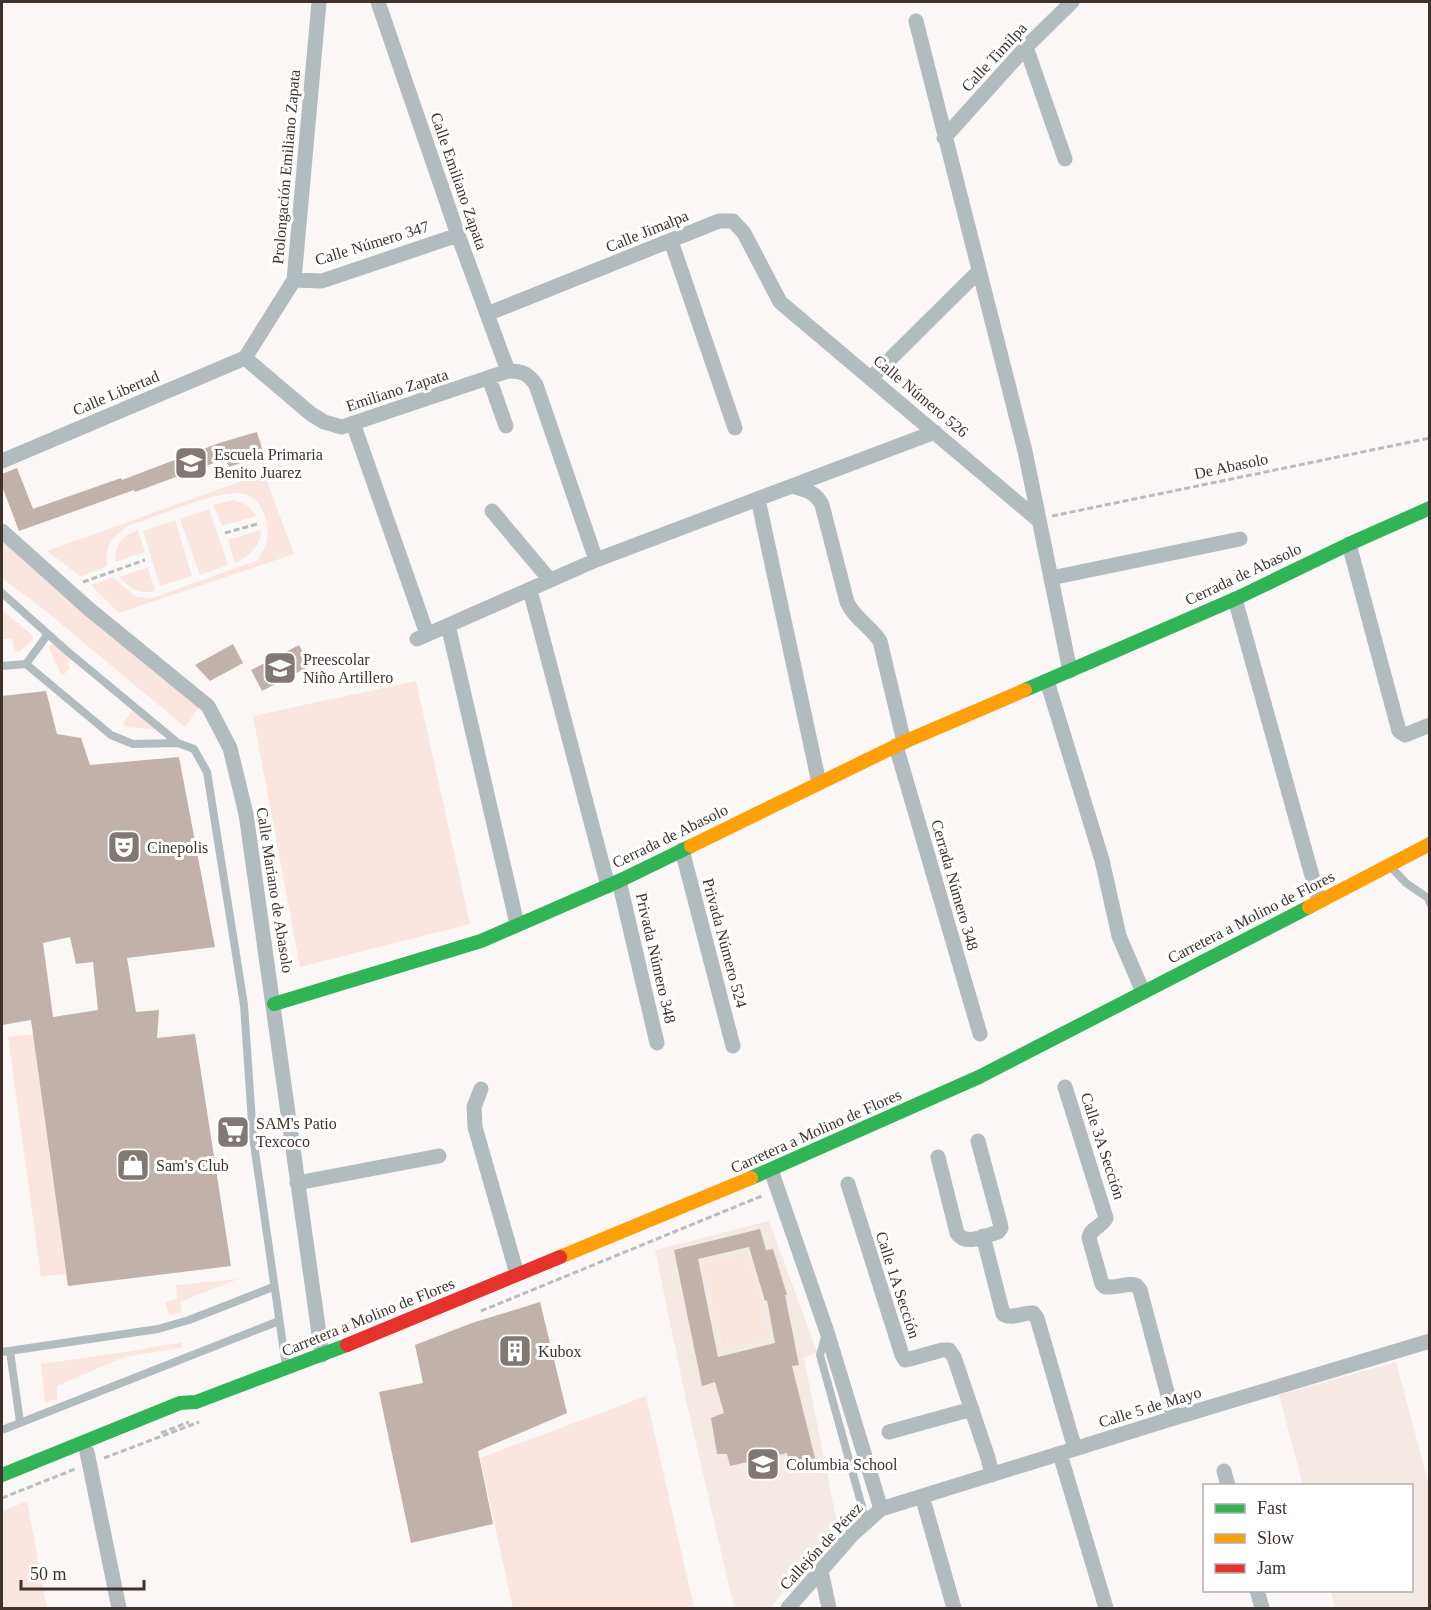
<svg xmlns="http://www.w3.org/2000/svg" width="1431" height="1610" font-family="'Times New Roman',serif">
<rect width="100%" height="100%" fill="#fbf7f6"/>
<!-- built -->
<path fill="#f5e9e5" d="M 769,1221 L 817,1352 L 804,1358 L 838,1528 L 770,1608 L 734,1608 L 686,1400 L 655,1250 Z
M 1396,1362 L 1429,1485 L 1429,1608 L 1335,1608 L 1331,1591 L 1412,1590 L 1412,1486 L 1303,1485 L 1279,1395 Z"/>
<!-- green -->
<path fill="#fae6df" d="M 264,473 L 294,554 L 119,613 L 91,585 L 112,577 L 137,597 L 152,598 L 258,560 C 268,544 270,534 265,516 C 261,505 256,497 244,494 C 220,488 153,518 128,526 C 111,538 105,545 107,566 L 81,577 L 47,551 Z
M 234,500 L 247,505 L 257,516 L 222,526 L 213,505 Z
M 209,509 L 228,565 L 200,575 L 180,519 Z
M 175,520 L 192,576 L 160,586 L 143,531 Z
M 138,530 L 145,552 L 115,562 C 116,543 121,537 138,530 Z
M 261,530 C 261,546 249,557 235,563 L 228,540 Z
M 2,535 L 201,705 L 185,727 L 42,608 L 2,578 Z
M 148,567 L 155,591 C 140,595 129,588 119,577 Z
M 2,610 L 31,634 L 33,639 L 20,651 L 15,652 L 12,639 L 2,639 Z
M 57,643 L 74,656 L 67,663 L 70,668 L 62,676 L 49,649 L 49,646 Z
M 416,681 L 470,924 L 300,967 L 253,716 Z
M 134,708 L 162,730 L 126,727 L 123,723 Z
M 33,1034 L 66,1274 L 41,1276 L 8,1037 Z
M 746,1256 L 768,1331 L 761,1340 L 727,1347 L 722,1344 L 704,1262 Z
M 238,1279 L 180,1302 L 182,1312 L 169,1315 L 165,1302 L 177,1299 L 176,1285 Z
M 183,1342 L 181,1344 L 181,1348 L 124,1357 L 57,1386 L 57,1399 L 45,1403 L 41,1364 L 132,1351 Z
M 646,1396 L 694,1608 L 513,1608 L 480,1458 Z
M 27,1501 L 47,1608 L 2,1608 L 2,1511 Z"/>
<!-- building -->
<path fill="#c1b1aa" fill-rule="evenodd" d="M 257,432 L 264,455 L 229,467 L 225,459 L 135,492 L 134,490 L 19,531 L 2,486 L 2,474 L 17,468 L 33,509 L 121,478 L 122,480 L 219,443 Z
M 233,644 L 243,663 L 210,681 L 195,665 Z
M 299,645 L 310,666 L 262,691 L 251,670 Z
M 46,691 L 57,734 L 81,738 L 90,765 L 179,757 L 215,947 L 127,958 L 136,1012 L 159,1010 L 157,1038 L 195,1034 L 231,1266 L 68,1286 L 31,1020 L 2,1025 L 2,696 ZM 70,937 L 76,964 L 93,962 L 98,1010 L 53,1017 L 43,943 Z
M 760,1229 L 766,1250 L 773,1249 L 787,1295 L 785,1295 L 799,1365 L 792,1366 L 815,1458 L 790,1464 L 787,1453 L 730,1466 L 727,1454 L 717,1454 L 711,1418 L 724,1413 L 715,1382 L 702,1386 L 674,1250 ZM 749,1247 L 765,1301 L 767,1300 L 775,1343 L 718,1357 L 698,1259 Z
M 540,1302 L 567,1413 L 478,1451 L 493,1524 L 411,1543 L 379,1392 L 423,1383 L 415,1345 L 472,1323 Z"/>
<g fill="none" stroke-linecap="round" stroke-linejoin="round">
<!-- path -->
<path stroke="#b8bcbe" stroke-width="3" stroke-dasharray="6 3" stroke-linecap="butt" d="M 1052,516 L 1430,438
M 225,533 L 257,524
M 83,582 L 145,560
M 481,1311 L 764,1195
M 161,1433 L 189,1422
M 104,1458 L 199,1422
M 2,1498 L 75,1469"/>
<!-- lane -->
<path stroke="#b2bbbe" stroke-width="8" d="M 2,593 L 67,651 L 178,743
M 26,664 L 48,634
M 2,666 L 26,664 L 111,735 L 133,744 L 178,743 L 194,749 L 207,772 L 244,1005 L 253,1137 L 286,1366
M 1390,866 L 1406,883 L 1428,898 L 1430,903
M 825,1337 L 820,1355 L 866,1521
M 10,1351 L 20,1422
M 2,1352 L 158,1329 L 189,1320 L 273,1287
M 2,1430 L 279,1321"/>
<!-- street -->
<path stroke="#b2bbbe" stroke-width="15" d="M 378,2 L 458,235 L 508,371
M 916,21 L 1025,451 L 1070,671
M 1026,47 L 1065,159
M 944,138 L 1026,47 L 1072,2
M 671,241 L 735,428
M 294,280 L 322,281 L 458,235
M 487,314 L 719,221 L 733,221 L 744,233 L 780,302 L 1037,519
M 245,358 L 311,414 L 324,422 L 342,427 L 508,371 C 522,371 528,373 536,385 L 596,560
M 245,358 L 294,280 L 319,2
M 489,378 L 506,426
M 871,378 L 978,272
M 353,423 L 427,634
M 2,461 L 245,358
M 792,486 C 806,490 816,492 822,505 L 847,602 C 854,618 870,626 880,641 L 904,742
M 758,499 L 819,783
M 492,511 L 550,580
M 2,531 L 89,609 L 208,706 L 230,748 L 246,814 L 322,1355
M 1349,544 L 1399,731 L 1405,735 L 1430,725
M 1051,578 L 1240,539
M 530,590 L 608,886
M 1235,599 L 1319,901
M 448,625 L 517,924
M 417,639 L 596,560 L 935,432
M 1047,681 L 1102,860 L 1119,936 L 1143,992
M 896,746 L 980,1034
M 682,850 L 733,1046
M 619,881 L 657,1043
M 1065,1087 L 1106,1218 C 1102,1227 1090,1228 1089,1238 L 1102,1284 L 1105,1287 C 1116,1288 1126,1283 1136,1285 L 1140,1290 L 1174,1418
M 481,1089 L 474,1107 L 475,1127 L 517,1274
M 938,1157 L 957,1233 C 965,1246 986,1236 998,1232 L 1001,1228 L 1000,1223 L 978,1141
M 771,1170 L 827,1332 L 881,1509
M 297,1183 L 439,1156
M 848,1184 L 902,1355 L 905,1360 L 910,1359 L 942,1350 L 949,1350 L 954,1357 L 988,1458 L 992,1475
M 983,1236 L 1003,1314 C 1012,1320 1023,1312 1033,1313 L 1037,1318 L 1075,1449
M 889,1432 L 972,1409
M 87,1452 L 119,1608
M 1060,1454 L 1106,1608
M 1224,1471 L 1228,1486
M 922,1496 L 954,1608
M 821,1571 L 829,1608
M 1257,1590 L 1262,1608
M 788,1608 L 852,1535 L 881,1509 L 1174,1418 L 1430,1341"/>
<!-- fast -->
<path stroke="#30b455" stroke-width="14" d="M 1025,690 L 1235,599 L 1349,544 L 1430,508
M 274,1004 L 481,941 L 619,881 L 691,846
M 751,1178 L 979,1077 L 1309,907
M 2,1475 L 180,1403 L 196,1402 L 347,1345"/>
<!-- slow -->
<path stroke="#ff9f0a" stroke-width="14" d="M 691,846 L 904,742 L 1025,690
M 1309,907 L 1430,844
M 560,1257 L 751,1178"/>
<!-- jam -->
<path stroke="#e5322d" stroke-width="14" d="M 347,1345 L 560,1257"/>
</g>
<!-- icons -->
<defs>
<g id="school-square" transform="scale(1.725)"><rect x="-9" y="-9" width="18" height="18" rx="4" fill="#817773" stroke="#fff"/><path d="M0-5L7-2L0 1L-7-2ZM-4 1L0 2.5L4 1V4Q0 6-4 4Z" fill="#fff"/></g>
<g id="theatre-square" transform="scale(1.725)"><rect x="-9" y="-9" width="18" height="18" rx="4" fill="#817773" stroke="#fff"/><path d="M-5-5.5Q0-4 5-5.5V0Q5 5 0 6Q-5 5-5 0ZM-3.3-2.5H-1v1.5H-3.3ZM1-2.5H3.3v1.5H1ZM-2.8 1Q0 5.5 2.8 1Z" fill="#fff"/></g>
<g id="supermarket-square" transform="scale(1.725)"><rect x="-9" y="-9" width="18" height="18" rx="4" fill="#817773" stroke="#fff"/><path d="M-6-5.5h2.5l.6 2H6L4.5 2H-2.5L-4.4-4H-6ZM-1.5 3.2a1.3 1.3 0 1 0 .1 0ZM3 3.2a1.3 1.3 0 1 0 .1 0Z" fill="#fff"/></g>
<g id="shop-square" transform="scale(1.725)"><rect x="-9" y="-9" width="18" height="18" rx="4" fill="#817773" stroke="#fff"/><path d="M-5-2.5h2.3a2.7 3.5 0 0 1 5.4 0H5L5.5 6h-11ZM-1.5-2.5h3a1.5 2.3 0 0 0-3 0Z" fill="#fff"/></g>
<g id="building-square" transform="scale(1.725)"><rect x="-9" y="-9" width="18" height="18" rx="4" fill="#817773" stroke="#fff"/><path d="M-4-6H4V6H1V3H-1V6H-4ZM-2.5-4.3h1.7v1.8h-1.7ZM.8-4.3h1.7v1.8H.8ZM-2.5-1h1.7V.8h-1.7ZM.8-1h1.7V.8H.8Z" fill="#fff"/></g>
</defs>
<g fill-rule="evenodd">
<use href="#school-square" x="191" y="463"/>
<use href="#school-square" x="280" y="668"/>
<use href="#theatre-square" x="124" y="847"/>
<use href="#supermarket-square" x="233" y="1132"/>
<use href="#shop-square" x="133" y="1165"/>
<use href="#building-square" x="515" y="1351"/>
<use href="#school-square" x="763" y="1464"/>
</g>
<g text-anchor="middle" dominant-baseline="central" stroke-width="6" stroke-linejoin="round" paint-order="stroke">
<!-- street labels -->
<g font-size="16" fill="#3f322c" stroke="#fff">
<text transform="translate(994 57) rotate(-47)">Calle Timilpa</text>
<text transform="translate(286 167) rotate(-85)">Prolongación Emiliano Zapata</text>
<text transform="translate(459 181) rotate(71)">Calle Emiliano Zapata</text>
<text transform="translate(647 231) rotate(-22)">Calle Jimalpa</text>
<text transform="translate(372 243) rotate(-17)">Calle Número 347</text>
<text transform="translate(397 390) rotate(-18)">Emiliano Zapata</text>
<text transform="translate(116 393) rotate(-23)">Calle Libertad</text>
<text transform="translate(921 396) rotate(40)">Calle Número 526</text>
<text transform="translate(1231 466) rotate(-12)">De Abasolo</text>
<text transform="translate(1243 574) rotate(-25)">Cerrada de Abasolo</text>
<text transform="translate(670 836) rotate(-26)">Cerrada de Abasolo</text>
<text transform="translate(955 885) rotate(74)">Cerrada Número 348</text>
<text transform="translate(275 890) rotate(81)">Calle Mariano de Abasolo</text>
<text transform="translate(1251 917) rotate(-27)">Carretera a Molino de Flores</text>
<text transform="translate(725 943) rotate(75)">Privada Número 524</text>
<text transform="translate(656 958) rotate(77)">Privada Número 348</text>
<text transform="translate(816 1131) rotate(-24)">Carretera a Molino de Flores</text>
<text transform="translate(1103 1146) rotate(72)">Calle 3A Sección</text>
<text transform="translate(898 1285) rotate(72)">Calle 1A Sección</text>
<text transform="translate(368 1317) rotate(-22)">Carretera a Molino de Flores</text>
<text transform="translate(1150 1407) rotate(-17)">Calle 5 de Mayo</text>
<text transform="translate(821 1546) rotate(-47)">Callejón de Pérez</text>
</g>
<!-- poi labels -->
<g font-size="16" fill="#3f322c" stroke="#fff" text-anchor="start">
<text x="214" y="454">Escuela Primaria<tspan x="214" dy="18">Benito Juarez</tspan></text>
<text x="303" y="659">Preescolar<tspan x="303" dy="18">Niño Artillero</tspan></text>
<text x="147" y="847">Cinepolis</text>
<text x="256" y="1123">SAM's Patio<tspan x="256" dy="18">Texcoco</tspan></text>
<text x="156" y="1165">Sam's Club</text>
<text x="538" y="1351">Kubox</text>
<text x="786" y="1464">Columbia School</text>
</g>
</g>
<!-- border -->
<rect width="1431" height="1610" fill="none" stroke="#3f322c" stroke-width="6"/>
<!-- legend -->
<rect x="1203" y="1484" width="210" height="108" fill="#ffffff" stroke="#b2adab" stroke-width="1.5"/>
<rect x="1215" y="1504" width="30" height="9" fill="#30b455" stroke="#b2adab" stroke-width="1.5"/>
<text x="1257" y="1514" font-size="18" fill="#3f322c">Fast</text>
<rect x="1215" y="1534" width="30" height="9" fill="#ff9f0a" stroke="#b2adab" stroke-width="1.5"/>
<text x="1257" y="1544" font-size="18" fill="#3f322c">Slow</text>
<rect x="1215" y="1564" width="30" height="9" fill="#e5322d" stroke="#b2adab" stroke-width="1.5"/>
<text x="1257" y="1574" font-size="18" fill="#3f322c">Jam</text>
<!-- scale -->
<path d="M21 1580v9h123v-9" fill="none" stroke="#3f322c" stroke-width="3"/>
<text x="30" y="1580" font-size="18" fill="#3f322c" stroke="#ffffff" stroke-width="4.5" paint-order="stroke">50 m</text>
</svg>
